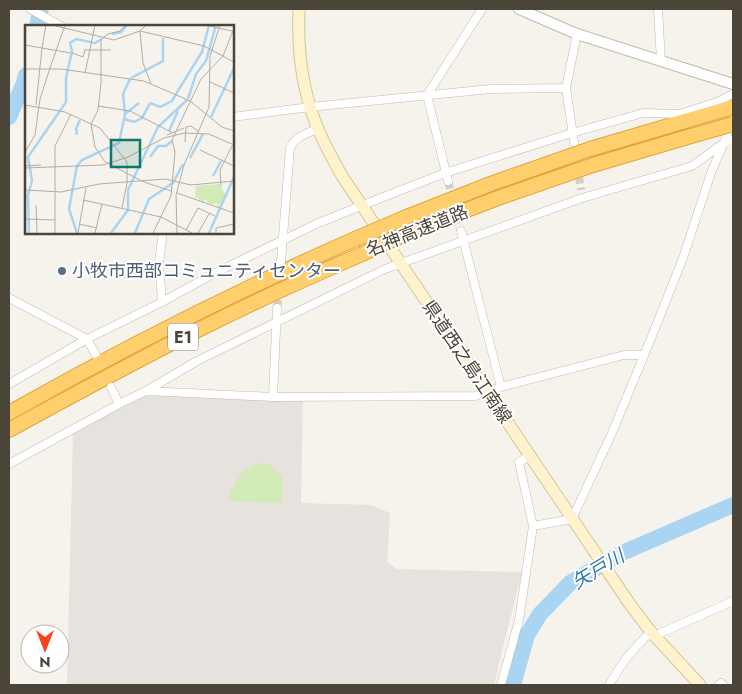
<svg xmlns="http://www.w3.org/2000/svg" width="742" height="694" font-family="Jost,'Noto Sans JP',sans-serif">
<rect width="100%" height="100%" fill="#f6f3ec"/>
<!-- industrial -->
<path fill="#e6e2dd" d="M 146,393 L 303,396 L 301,503 L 371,505 L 390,513 L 387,562 L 397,569 L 522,572 L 502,651 L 494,685 L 67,685 L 73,434 Z"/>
<!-- green -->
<path fill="#d2eab5" d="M 261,463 L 271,465 L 282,478 L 282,503 L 228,501 C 235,482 240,468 261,463 Z"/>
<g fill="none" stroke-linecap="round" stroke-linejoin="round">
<!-- river -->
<path stroke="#a9d4f2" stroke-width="16" d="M 37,26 L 41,9
M 9,117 L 24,83 L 26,75
M 513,685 L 527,635 L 540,614 L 570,583 L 622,553 L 733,505"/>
<!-- minor-tunnel -->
<path stroke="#d4d0c8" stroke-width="8" stroke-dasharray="8 4" stroke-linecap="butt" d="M 575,152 L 581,190
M 448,181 L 461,231
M 277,308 L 281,272"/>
<!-- minor casing -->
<g stroke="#c2bbae" stroke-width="9">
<path id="minor" d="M 30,9 L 61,26
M 658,9 L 661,61
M 232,117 L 310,107 L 491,89 L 566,88
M 574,142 L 566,88 L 577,34
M 448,181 L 427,95 L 482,9
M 461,231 L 501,387
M 281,262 L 290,148 C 296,136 306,134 317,129
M 9,298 L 87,339 L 96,355
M 162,302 L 159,263 L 163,232
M 9,384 L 87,339 L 162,302 L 213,274 L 316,224 L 363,205 L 445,173 L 572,133 L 643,113 L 680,114 L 717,102 L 733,94
M 111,387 L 119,404
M 146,391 L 273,397 L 475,396 L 501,387 L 624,355 L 644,355
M 273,397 L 277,308
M 9,464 L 119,404 L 146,391 L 197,361 L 385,269 L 582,198 L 692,166 L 725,142 L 733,140
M 533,526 L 572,519 L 612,433 L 654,331 L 683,258 L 711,173 L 732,123
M 654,636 L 733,601
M 501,685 L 519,620 L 533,526 L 519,462 L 529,456
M 609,685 C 620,665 633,648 651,632
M 718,685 L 721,683 L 723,685"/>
</g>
<!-- tertiary casing -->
<g stroke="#c2bbae" stroke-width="12">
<path id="tertiary" d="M 519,9 L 577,34 L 733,84"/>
</g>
<!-- secondary casing -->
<g stroke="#d6c79b" stroke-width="13">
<path id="secondary" d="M 299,9 C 297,53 303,98 322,138 C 328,151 335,163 342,176 L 629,603 L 651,632 L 700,685"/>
</g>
<!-- motorway casing -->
<g stroke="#e0a43c" stroke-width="16">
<path id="motorway" d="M 404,218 L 493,183 L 590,149 L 733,107
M 412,231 L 498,198 L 593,165 L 691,136
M 9,413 C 122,349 237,291 355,239
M 9,430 C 75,394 142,357 210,324 C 260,299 311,276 362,254"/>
</g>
<!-- minor -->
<use href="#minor" stroke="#fff" stroke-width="8"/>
<!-- tertiary -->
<use href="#tertiary" stroke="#fff" stroke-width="10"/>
<!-- secondary -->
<use href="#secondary" stroke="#fff3cd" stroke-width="11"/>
<!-- motorway -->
<use href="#motorway" stroke="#ffcf6e" stroke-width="14"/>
<!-- motorway-bridge casing -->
<g stroke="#e0a43c" stroke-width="16" stroke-linecap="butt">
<path id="motorway-bridge" d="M 691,136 L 733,124
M 355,239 L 404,218
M 362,254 L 412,231"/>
</g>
<!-- motorway-bridge -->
<use href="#motorway-bridge" stroke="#ffcf6e" stroke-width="14"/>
</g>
<!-- markers -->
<circle fill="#5c6f8a" stroke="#fff" stroke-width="2" cx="62" cy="271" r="5"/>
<g text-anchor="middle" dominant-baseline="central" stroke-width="4" stroke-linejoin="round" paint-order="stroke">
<!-- shield labels -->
<rect fill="#fff" stroke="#817c74" stroke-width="1" x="168" y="323.5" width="30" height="27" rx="4"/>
<g font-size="16" font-weight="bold" fill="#4b4439">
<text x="183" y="337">E1</text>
</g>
<!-- street labels -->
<g font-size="18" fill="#4b4439" stroke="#fff">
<text transform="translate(417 231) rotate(-22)">名神高速道路</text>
<text transform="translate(467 362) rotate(56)">県道西之島江南線</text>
</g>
<!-- service labels -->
<g font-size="18" fill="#4e5e75" stroke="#fff" text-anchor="start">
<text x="72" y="271">小牧市西部コミュニティセンター</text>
</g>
<!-- water labels -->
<g font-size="19" font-style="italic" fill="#2e7ab2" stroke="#fff">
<text transform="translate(598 569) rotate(-31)">矢戸川</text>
</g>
</g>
<!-- overview -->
<g transform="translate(25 25)">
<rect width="209" height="209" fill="#f6f3ec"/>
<path d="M 195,159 L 200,170 L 193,184 L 192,178 L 185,180 L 180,174 L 179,177 L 170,172 L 171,161 Z" fill="#d2eab5"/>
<path fill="none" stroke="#a9d4f2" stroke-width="2.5" d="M 87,9 L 96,7 L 102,0M 106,53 L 138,36 L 138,13M 154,64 L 177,27 L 184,0M 163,74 L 171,49 L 181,36 L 191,0M 125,78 L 135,82 L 147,76 L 154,64M 100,89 L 114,78M 186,92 L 209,43M 99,94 L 109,97 L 117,93 L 125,78M 144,106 L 153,86M 52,110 L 51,104 L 55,95M 125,132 L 133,121 L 141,121 L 147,116M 165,133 L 178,109M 188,151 L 196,136M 4,208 L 3,170 L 7,156 L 3,132 L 41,77 L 41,53 L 47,26 L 45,18 L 51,14 L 70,18 L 77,14M 52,208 L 44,184 L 52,141 L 57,135 L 94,118 L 100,89 L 98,69 L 105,54M 86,208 L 103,185 L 103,165 L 133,102 L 162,75M 110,208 L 124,174 L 148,158 L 158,139M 184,208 L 209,152"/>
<path fill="none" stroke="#b2ada4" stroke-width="1" d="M 21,0 L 17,23 L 46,28M 27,0 L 89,15 L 115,6 L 121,0M 101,0 L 95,6 L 83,9 L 76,14 L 76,58 L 73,85 L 66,99 L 70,122 L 80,137 L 119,157 L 146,166M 180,0 L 207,6M 115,6 L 179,21 L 209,37M 115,7 L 118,38 L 126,59M 0,20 L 17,23 L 11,80M 47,28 L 58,32 L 60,25 L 86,25M 25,43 L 40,0M 0,44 L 36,44 L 119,56 L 165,76 L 197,102 L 209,106M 60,48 L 70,0M 185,57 L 209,68M 0,80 L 40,87 L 75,103 L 102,137 L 102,158M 73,81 L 105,86 L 148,108M 142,110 L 159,103M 160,117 L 161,102 L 166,101 L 174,107M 175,125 L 209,141M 0,127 L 10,110 L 15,74 L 25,43M 0,141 L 16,140M 0,143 L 78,140 L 103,132 L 139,113 L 159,108 L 184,109 L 209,120M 196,161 L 195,145 L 207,121M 0,165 L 36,167 L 74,159 L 140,154 L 166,160 L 209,156M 152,168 L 209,188M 58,175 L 136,192 L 167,208M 11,180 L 12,208M 97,183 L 102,158M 0,194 L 30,195M 54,199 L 72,203M 161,205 L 173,183 L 190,191M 30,208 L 30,121 L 46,89M 53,208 L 61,163M 70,208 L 77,179M 128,208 L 146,171 L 150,127 L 147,115 L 176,54 L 198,31 L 209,3M 152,208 L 151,170 L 159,140 L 184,82 L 185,31 L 195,0M 173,208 L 184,189M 191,208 L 191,203 L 209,199"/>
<path fill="#0f766e" fill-opacity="0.15" stroke="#0f766e" stroke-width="2.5" d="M 86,115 L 115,115 L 115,142 L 86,142 Z"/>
<rect width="209" height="209" fill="none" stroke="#4b4439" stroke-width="2.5"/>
</g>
<!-- border -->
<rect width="742" height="694" fill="none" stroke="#4b4439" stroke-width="20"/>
<!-- north arrow -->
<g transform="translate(45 649) rotate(180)"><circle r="24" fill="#ffffff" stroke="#b7b4b0"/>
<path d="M0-4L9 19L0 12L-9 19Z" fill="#fc3f1d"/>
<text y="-8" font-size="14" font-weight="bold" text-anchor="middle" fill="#4b4439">N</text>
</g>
</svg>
